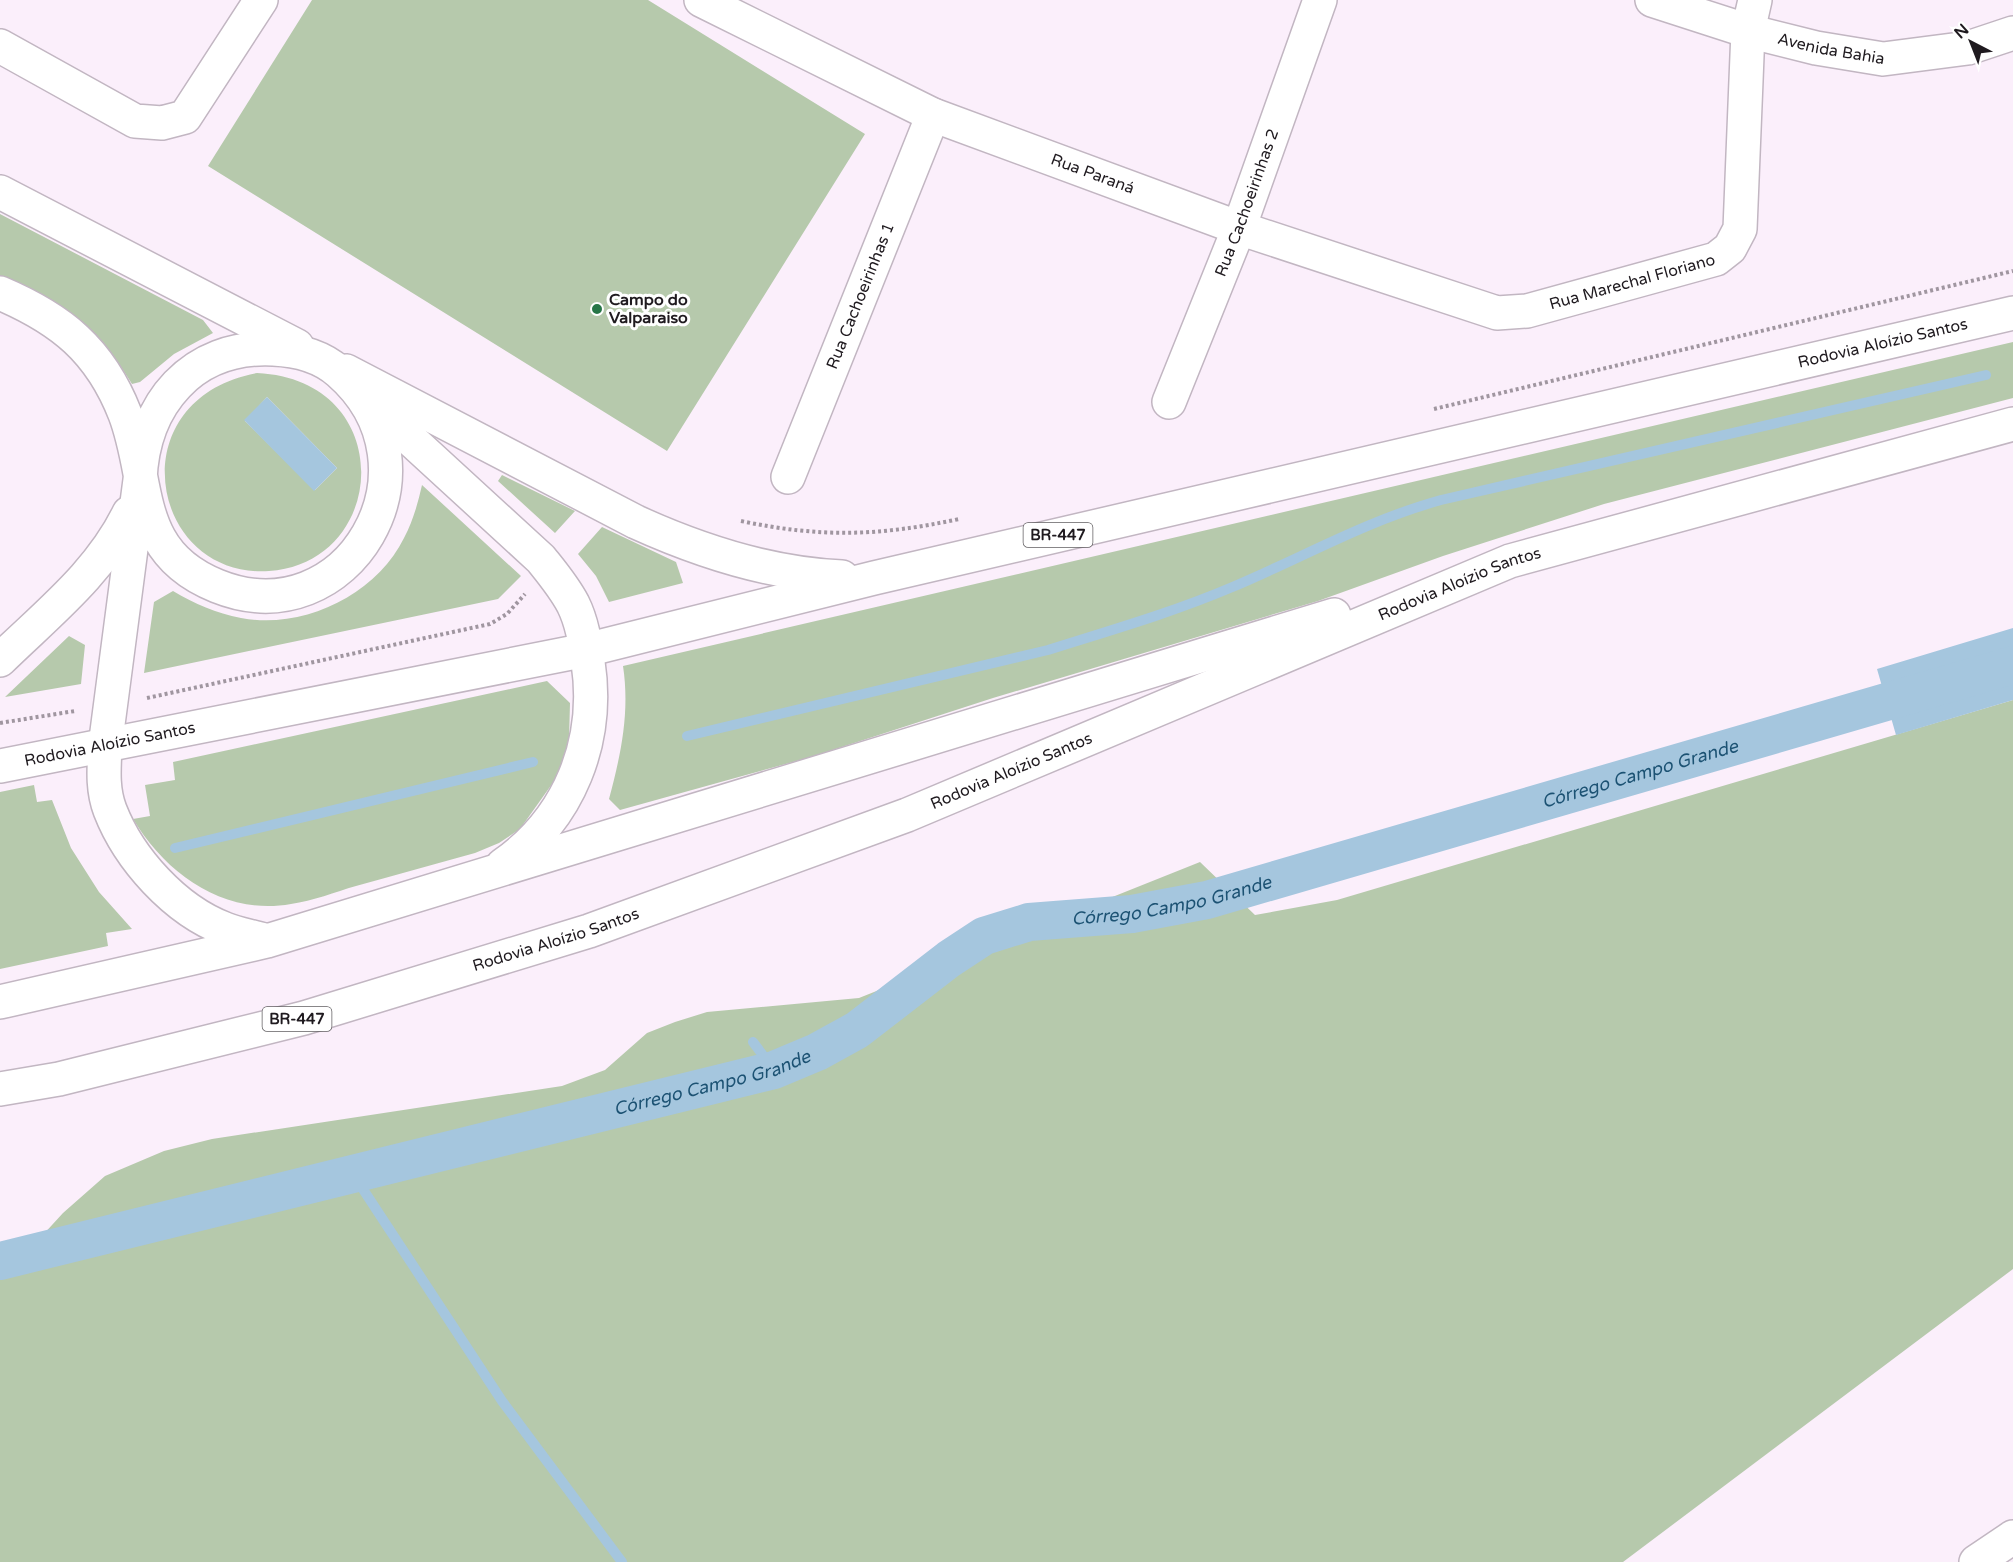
<svg xmlns="http://www.w3.org/2000/svg" width="2013" height="1562" font-family="'Varela Round',sans-serif">
<rect width="100%" height="100%" fill="#fbeffb"/>
<!-- green -->
<path fill="#b6c9ac" fill-rule="evenodd" d="M 312,0 L 648,0 L 865,134 L 667,451 L 208,166 Z
M 0,214 L 203,320 L 213,333 L 174,354 L 140,382 L 132,384 C 95,322 64,305 0,276 Z
M 2013,342 L 2013,398 L 1604,504 L 1443,556 L 1318,601 L 993,698 L 811,757 L 620,810 L 609,799 C 621,754 630,712 623,666 Z
M 257,373 C 399,380 389,563 269,571 C 149,579 117,399 257,373 ZM 267,397 L 337,468 L 315,490 L 245,421 Z
M 502,475 L 575,511 L 555,533 L 498,481 Z
M 422,485 L 521,576 L 498,599 L 144,673 L 154,602 L 173,591 C 195,604 216,613 241,618 C 303,630 376,595 404,538 C 413,521 418,503 422,485 Z
M 602,527 L 676,562 L 683,583 L 609,602 L 596,576 L 578,554 Z
M 69,636 L 85,645 L 81,684 L 5,697 Z
M 547,681 L 570,703 L 569,740 L 557,777 L 520,829 L 499,843 L 475,853 C 435,864 396,875 356,886 C 335,892 313,901 291,904 C 224,916 166,874 133,819 L 150,816 L 145,785 L 175,780 L 173,762 Z
M 2013,700 L 2013,1269 L 1623,1562 L 0,1562 L 0,1259 L 41,1237 L 63,1213 L 105,1176 L 164,1151 L 212,1139 L 562,1086 L 605,1070 L 647,1033 L 675,1022 L 707,1012 L 859,998 L 1200,862 L 1255,915 L 1337,900 Z
M 34,785 L 37,802 L 52,800 L 71,848 L 99,892 L 132,929 L 106,933 L 108,946 L 0,969 L 0,792 Z"/>
<!-- water -->
<path fill="#a5c6de" d="M 267,397 L 337,468 L 314,491 L 244,420 Z
M 2013,628 L 2013,700 L 1896,735 L 1877,669 Z"/>
<g fill="none" stroke-linecap="round" stroke-linejoin="round">
<!-- stream -->
<path stroke="#a5c6de" stroke-width="10" d="M 687,736 L 1048,650 C 1108,631 1171,613 1230,588 C 1302,558 1365,521 1441,500 L 1986,375
M 175,848 L 533,762
M 753,1042 L 774,1070
M 353,1174 L 502,1401 L 622,1562"/>
<!-- canal -->
<path stroke="#a5c6de" stroke-width="38" id="s1" d="M 0,1261 L 774,1070 L 817,1052 L 857,1030 L 949,959 L 984,936 L 1029,922 L 1132,914 L 1207,900 L 2013,665"/>
<!-- minor casing -->
<g stroke="#c2b6c2" stroke-width="36">
<g id="minor">
<path id="s2" d="M 701,0 L 933,115 L 1239,228 L 1497,313 L 1527,311 L 1716,259 L 1730,248 L 1740,229 L 1748,31 L 1755,0"/>
<path id="s3" d="M 1652,0 L 1748,31 L 1816,48 L 1883,59 L 1968,48 L 2013,33"/>
<path d="M 0,46 L 135,121 L 162,123 L 185,117 L 261,0"/>
<path id="s4" d="M 1169,402 L 1239,228 L 1320,0"/>
<path id="s5" d="M 788,477 L 933,115"/>
<path d="M 1976,1562 L 2013,1537"/>
</g>
</g>
<!-- major casing -->
<g stroke="#c2b6c2" stroke-width="36">
<g id="major">
<path d="M 0,192 L 297,346"/>
<path d="M 0,293 C 61,319 100,350 125,414 C 151,482 132,552 217,586 C 348,639 448,467 339,372 C 321,356 297,350 273,349 C 192,345 143,404 140,480 L 105,747 C 104,768 102,789 110,810 C 129,859 175,910 225,929 C 237,934 251,936 264,940"/>
<path d="M 346,371 L 636,522 C 702,552 770,574 842,577"/>
<path d="M 372,404 L 541,559 C 553,574 564,587 573,604 C 582,622 585,642 588,662 C 600,741 570,818 503,865"/>
<path d="M 0,660 C 47,614 100,573 129,513"/>
<path id="s6" d="M 0,766 L 586,650 L 874,578 L 2013,313"/>
<path d="M 0,1002 L 267,941 L 1334,615"/>
<path id="s7" d="M 0,1089 L 59,1079 L 304,1018 L 589,931 L 907,815 L 1510,561 L 2013,424"/>
</g>
</g>
<!-- path -->
<path stroke="#a096a0" stroke-width="4" stroke-dasharray="3 3" stroke-linecap="butt" d="M 1434,409 L 2013,271
M 741,521 C 821,538 880,536 959,519
M 147,698 L 490,624 L 507,614 L 525,594
M 0,723 L 75,711"/>
<!-- minor -->
<use href="#minor" stroke="#fff" stroke-width="33"/>
<!-- major -->
<use href="#major" stroke="#fff" stroke-width="33"/>
</g>
<!-- markers -->
<circle fill="#277647" stroke="#fff" stroke-width="2" cx="597" cy="309" r="6"/>
<g text-anchor="middle" dominant-baseline="central" stroke-width="6" stroke-linejoin="round" paint-order="stroke">
<!-- shield labels -->
<g fill="#fff" stroke="#625f62" stroke-width="1.5">
<rect x="1023.5" y="523" width="69" height="24" rx="4.5"/>
<rect x="262.5" y="1007" width="69" height="24" rx="4.5"/>
</g>
<g font-size="15" font-weight="bold" fill="#1f1a1f">
<text x="1058" y="535">BR-447</text>
<text x="297" y="1019">BR-447</text>
</g>
<!-- street labels -->
<g font-size="16" fill="#1f1a1f" stroke="#fff">
<text stroke="none"><textPath href="#s3" startOffset="186">Avenida Bahia</textPath></text>
<text stroke="none"><textPath href="#s2" startOffset="429">Rua Paraná</textPath></text>
<text stroke="none"><textPath href="#s4" startOffset="214">Rua Cachoeirinhas 2</textPath></text>
<text stroke="none"><textPath href="#s2" startOffset="996">Rua Marechal Floriano</textPath></text>
<text stroke="none"><textPath href="#s5" startOffset="195">Rua Cachoeirinhas 1</textPath></text>
<text stroke="none"><textPath href="#s6" startOffset="1930">Rodovia Aloízio Santos</textPath></text>
<text stroke="none"><textPath href="#s7" startOffset="1548">Rodovia Aloízio Santos</textPath></text>
<text stroke="none"><textPath href="#s6" startOffset="112">Rodovia Aloízio Santos</textPath></text>
<text stroke="none"><textPath href="#s7" startOffset="1062">Rodovia Aloízio Santos</textPath></text>
<text stroke="none"><textPath href="#s7" startOffset="576">Rodovia Aloízio Santos</textPath></text>
</g>
<!-- poi labels -->
<g font-size="16" font-weight="bold" fill="#1f1a1f" stroke="#fff" text-anchor="start">
<text x="609" y="300">Campo do<tspan x="609" dy="18">Valparaiso</tspan></text>
</g>
<!-- water labels -->
<g font-size="18" font-style="italic" fill="#1c5273" stroke="#fff">
<text stroke="none"><textPath href="#s1" startOffset="1725">Córrego Campo Grande</textPath></text>
<text stroke="none"><textPath href="#s1" startOffset="1239">Córrego Campo Grande</textPath></text>
<text stroke="none"><textPath href="#s1" startOffset="734">Córrego Campo Grande</textPath></text>
</g>
</g>
<!-- north arrow -->
<g transform="translate(1971 42) rotate(318)" stroke="#ffffff" stroke-width="4.5" paint-order="stroke">
<path d="M0-4.5L10 22L0 15L-10 22Z" fill="#1f1a1f"/>
<text y="-9" font-size="16" font-weight="bold" text-anchor="middle" fill="#1f1a1f">N</text>
</g>
</svg>
